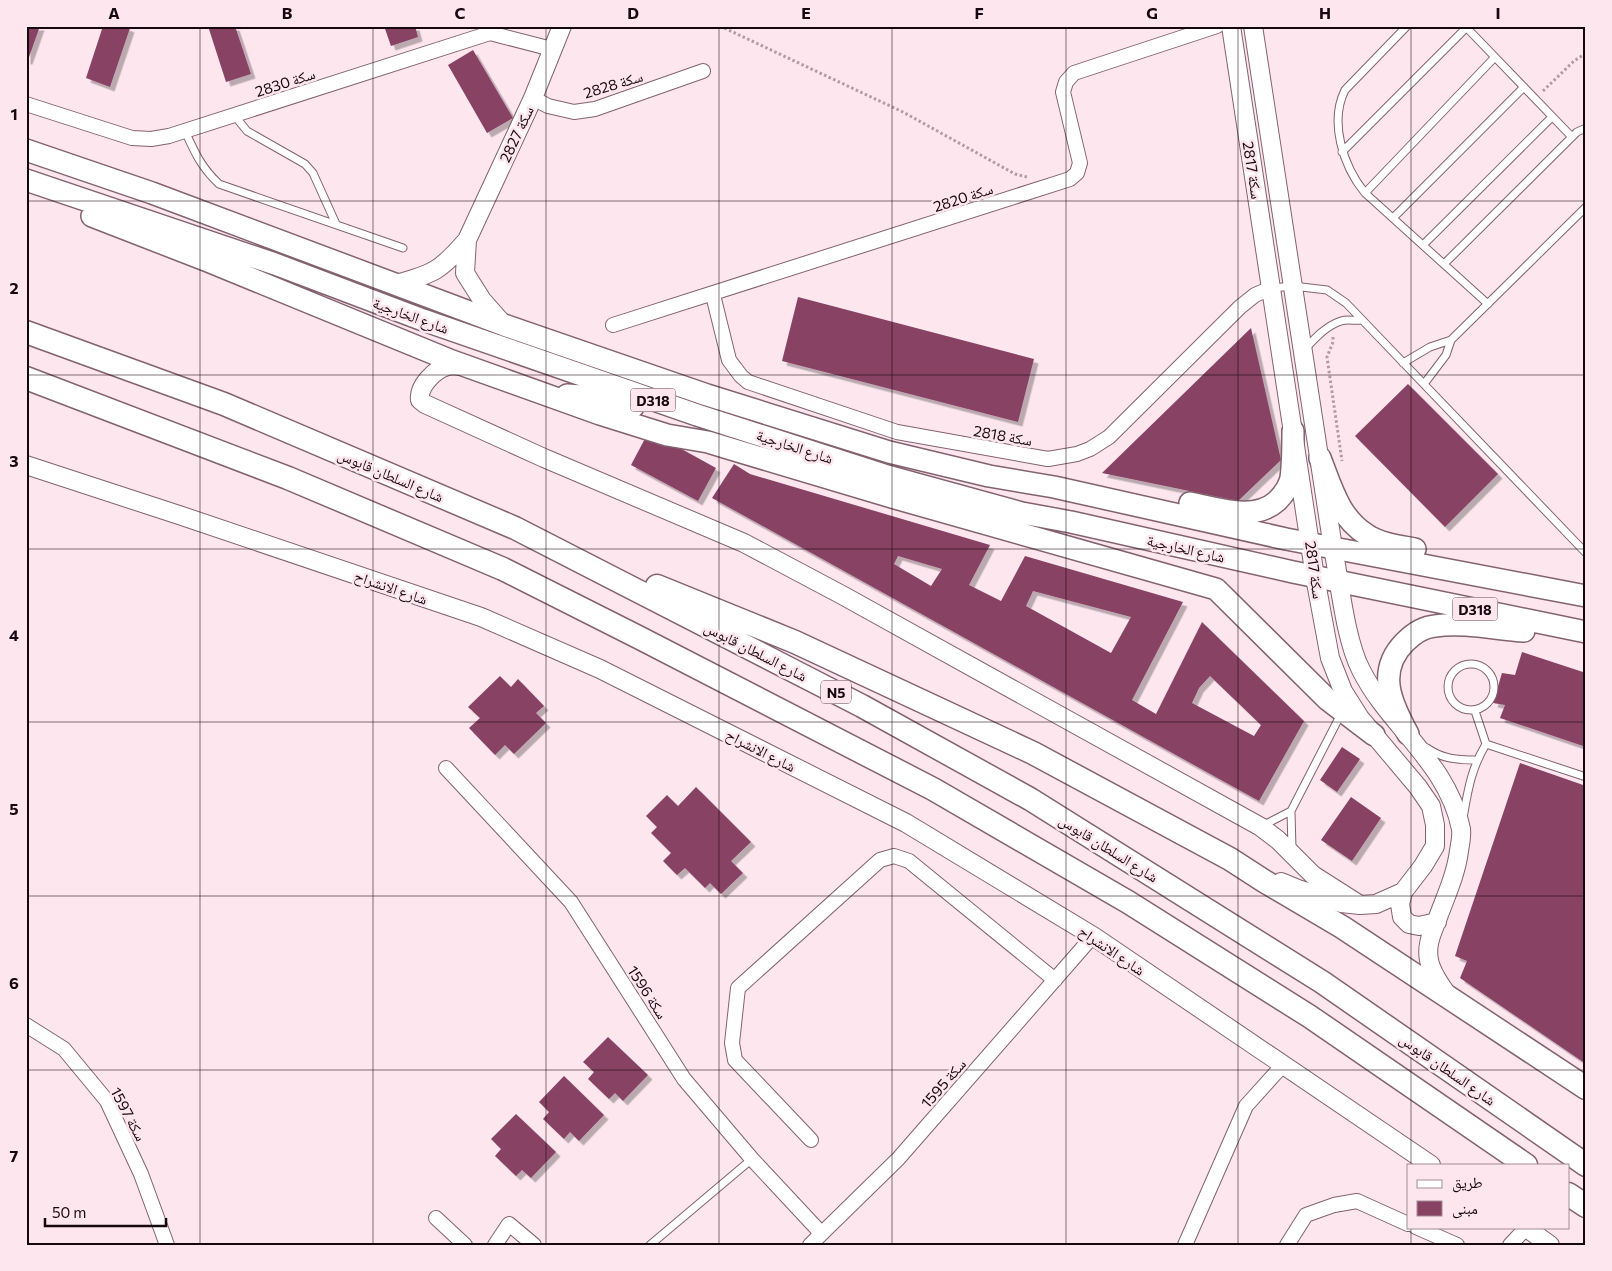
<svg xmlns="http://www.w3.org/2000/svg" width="1612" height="1271" font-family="Commissioner,'Noto Naskh Arabic',sans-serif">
<defs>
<filter id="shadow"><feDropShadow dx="4.5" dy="4.5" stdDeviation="0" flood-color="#0004"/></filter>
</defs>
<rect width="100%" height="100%" fill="#fee6ef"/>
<!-- building -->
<path fill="#884364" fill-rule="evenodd" filter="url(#shadow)" d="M 26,26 L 40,26 L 28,60 L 26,60 Z
M 103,26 L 125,26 L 130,28 L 110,87 L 86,78 Z
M 208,26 L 235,26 L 251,74 L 226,82 Z
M 384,26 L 415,26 L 418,37 L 391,46 Z
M 473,50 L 513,118 L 487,133 L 448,65 Z
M 798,297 L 1034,359 L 1018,422 L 782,361 Z
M 1251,328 L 1281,460 L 1238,501 L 1102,473 Z
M 1408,384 L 1498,474 L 1445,527 L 1355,436 Z
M 649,431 L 716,468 L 698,501 L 631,465 Z
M 734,464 L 750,474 L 990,545 L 969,585 L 1001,601 L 1025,556 L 1183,602 L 1132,700 L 1156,714 L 1202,622 L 1304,721 L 1259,801 L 712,498 ZM 898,556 L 942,569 L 931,586 L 894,564 ZM 1033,591 L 1131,617 L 1111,653 L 1026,606 ZM 1210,676 L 1261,725 L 1254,736 L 1192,703 L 1199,688 Z
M 1522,652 L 1586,673 L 1586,747 L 1500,718 L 1505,705 L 1493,703 L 1502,673 L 1515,675 Z
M 500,676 L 511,687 L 518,679 L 544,706 L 536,713 L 546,723 L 514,754 L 505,745 L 495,755 L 469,728 L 480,718 L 468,707 Z
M 1342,747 L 1360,759 L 1337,792 L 1320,780 Z
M 1520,763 L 1586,786 L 1586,1064 L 1460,978 L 1467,961 L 1455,956 Z
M 696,787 L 751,842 L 731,861 L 743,873 L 721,894 L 710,883 L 705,888 L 685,868 L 677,875 L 663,861 L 671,853 L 651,833 L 657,827 L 646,816 L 667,795 L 678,806 Z
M 1351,797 L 1381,818 L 1352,861 L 1321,840 Z
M 608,1037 L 648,1075 L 623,1101 L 615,1093 L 609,1099 L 588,1079 L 594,1072 L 583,1062 Z
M 564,1076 L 604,1115 L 579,1141 L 570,1132 L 564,1139 L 543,1119 L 549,1112 L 539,1102 Z
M 516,1114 L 556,1152 L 531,1178 L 522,1170 L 516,1176 L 495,1156 L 501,1149 L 491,1139 Z"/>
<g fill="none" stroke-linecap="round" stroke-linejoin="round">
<!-- service casing -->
<g stroke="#836270" stroke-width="9">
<path id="service" d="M 1407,26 L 1345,90 C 1329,122 1343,166 1365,193 L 1488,304
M 1465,26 L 1572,137
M 234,115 L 247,131 L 305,164 L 313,173 L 336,224
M 185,131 C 195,153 201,167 219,184 L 403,248
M 1342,152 L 1468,26
M 1365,193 L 1495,57
M 1393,218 L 1524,87
M 1423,245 L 1552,117
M 1444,264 L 1577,132 L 1586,128
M 1272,288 L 1293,286 L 1327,290 L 1346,303 L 1586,553
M 1305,349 C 1315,338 1326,326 1341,321 C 1347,319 1355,321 1362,320
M 1403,363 L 1430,347 L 1451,340
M 1424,384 L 1446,355 L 1451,340 L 1586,207
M1448 687a23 23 0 1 1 46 0a23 23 0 1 1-46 0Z
M 1486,744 L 1586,777
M 1427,748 C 1442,759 1458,760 1476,760
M 1463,818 C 1468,790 1471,769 1486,744 L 1475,711
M 1262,826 L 1291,811
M 1292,849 L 1291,811 L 1341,714
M 650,1245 L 752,1159"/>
</g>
<!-- minor casing -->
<g stroke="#836270" stroke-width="16">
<path id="minor" d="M 533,98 L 548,106 L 574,112 L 595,109 L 703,71
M 26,104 L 132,138 L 151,139 L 169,136 L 490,33 L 552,49
M 713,295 L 729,360 L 741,376 L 748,382 L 897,432 L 1048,459 L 1077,454 L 1090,449 L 1109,437 L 1240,307 L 1255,295 L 1271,288
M 613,325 L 1070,179 L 1077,173 L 1080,163 L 1063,92 L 1066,82 L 1074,73 L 1217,26
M 446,768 L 571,902 L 684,1079 L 752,1159 L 821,1233
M 26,1025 L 64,1049 L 107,1101 L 141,1174 L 167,1245
M 811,1140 L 735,1060 L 732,1043 L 738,988 L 880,860 L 894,856 L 909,861 L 1055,980
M 436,1218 L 465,1245
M 1416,1227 L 1457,1245
M 495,1245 L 509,1224 L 534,1245
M 810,1245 L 898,1159 L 1093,936
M 1185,1245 L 1246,1106 L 1282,1066
M 1287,1245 L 1306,1215 L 1334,1205 L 1357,1201 L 1408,1224
M 1510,1245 L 1526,1228"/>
</g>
<!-- tertiary casing -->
<g stroke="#836270" stroke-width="20">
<path id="tertiary" d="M 1231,26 L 1315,577 L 1330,658 L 1343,691 L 1360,718 L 1418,787 L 1431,806 L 1435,825 L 1435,846 L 1423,866 L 1403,892 L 1376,904 L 1360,905 L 1341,903 L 1298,889 L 1281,882
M 1253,26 L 1333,548 C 1340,583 1345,639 1361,670 C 1389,726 1448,763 1461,829 C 1462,836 1460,844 1459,851 C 1456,875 1445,898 1437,920 C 1432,933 1426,945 1429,960 C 1431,972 1439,983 1446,993
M 467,240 L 465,273 L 482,300 L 504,325
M 396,284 C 434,274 441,270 467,240 L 533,98 L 562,26
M 465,366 C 459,366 453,365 448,366 C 435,369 418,386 420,400 L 425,404 L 544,458 L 744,543 L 842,595 L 1261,827 L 1278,840 L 1313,875 L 1360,905
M 26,465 L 179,515 L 481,617 L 600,669 L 906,823 L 1093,936 L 1431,1165
M 1403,892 L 1400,904 L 1402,917 L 1409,924 L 1419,926 L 1437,922
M 1525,1227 L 1550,1245"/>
</g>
<!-- primary casing -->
<g stroke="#836270" stroke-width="24">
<path id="primary" d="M 26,150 L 152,193 L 504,325 L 707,395 L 889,452 L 989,476 L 1054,487 L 1286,539 L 1586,596
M 26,180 L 275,264 L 423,320 L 697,415 L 884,475 L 1022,513 L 1071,522 L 1293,572 L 1586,632
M 92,216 L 208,261 L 452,361 L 600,414 L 667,435 L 708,442 L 731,449 L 895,498 L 1216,589 L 1328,700 L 1374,735
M 567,395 L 595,397 L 633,407
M 1320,458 C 1331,486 1339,518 1367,535 C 1381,544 1399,546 1415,549
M 1190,503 C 1217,508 1254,522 1277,501 C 1283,495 1289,487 1291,478 C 1293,463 1293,447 1293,431
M 1408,734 C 1391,703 1376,671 1405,642 C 1414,633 1423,627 1435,626 C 1464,622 1495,629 1524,631"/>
</g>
<!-- trunk casing -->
<g stroke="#836270" stroke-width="25">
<path id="trunk" d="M 26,332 L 224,404 L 515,528 L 862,706 L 1030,799 L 1322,982 L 1586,1165
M 26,378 L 288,478 L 503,569 L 640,638 L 933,789 L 1128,902 L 1309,1016 L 1526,1165
M 657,586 L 795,642 L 1033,753 L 1230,859 L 1264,881 L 1342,927 L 1586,1088
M 1568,1194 L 1586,1206"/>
</g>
<!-- path -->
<path stroke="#b09ca4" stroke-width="3" stroke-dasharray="2.5 2.5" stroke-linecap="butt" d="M 720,26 L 903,112 L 1015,174 L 1027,177
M 1543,91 L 1574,61 L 1586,53
M 1333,337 L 1333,342 L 1327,357 L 1342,461"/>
<!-- service -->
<use href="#service" stroke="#fff" stroke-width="7"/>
<!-- minor -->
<use href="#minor" stroke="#fff" stroke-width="14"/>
<!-- tertiary -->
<use href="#tertiary" stroke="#fff" stroke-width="18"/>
<!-- primary -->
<use href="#primary" stroke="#fff" stroke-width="21"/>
<!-- trunk -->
<use href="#trunk" stroke="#fff" stroke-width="22"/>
</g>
<!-- grid -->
<path fill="none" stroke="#15080e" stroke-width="1" stroke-opacity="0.55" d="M 200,26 L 200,1245M 373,26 L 373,1245M 546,26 L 546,1245M 719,26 L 719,1245M 892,26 L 892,1245M 1066,26 L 1066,1245M 1238,26 L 1238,1245M 1411,26 L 1411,1165M 26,201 L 1586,201M 26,375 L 1586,375M 26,549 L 1586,549M 26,722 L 1586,722M 26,896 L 1586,896M 26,1070 L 1586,1070M 1411,1227 L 1411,1245"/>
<g text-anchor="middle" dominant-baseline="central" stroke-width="5" stroke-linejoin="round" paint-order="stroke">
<!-- shield labels -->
<g fill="#fee6ef" stroke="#5b4b52" stroke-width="1">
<rect x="630.5" y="388.5" width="45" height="23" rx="4"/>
<rect x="1452.5" y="597.5" width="45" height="23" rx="4"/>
<rect x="821" y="680.5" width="30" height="23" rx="4"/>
</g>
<g font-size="14" font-weight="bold" fill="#15080e">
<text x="653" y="400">D318</text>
<text x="1475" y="609">D318</text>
<text x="836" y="692">N5</text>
</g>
<!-- street labels -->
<g font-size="15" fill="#15080e" stroke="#fee6ef">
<text transform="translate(285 82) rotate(-18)">سكة 2830</text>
<text transform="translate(613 84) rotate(-17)">سكة 2828</text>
<text transform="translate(516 134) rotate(-65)">سكة 2827</text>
<text transform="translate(1253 170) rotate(81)">سكة 2817</text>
<text transform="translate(963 197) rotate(-18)">سكة 2820</text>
<text transform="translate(411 315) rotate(20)">شارع الخارجية</text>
<text transform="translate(1003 435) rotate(10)">سكة 2818</text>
<text transform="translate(795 446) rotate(18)">شارع الخارجية</text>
<text transform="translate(391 475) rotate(23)">شارع السلطان قابوس</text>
<text transform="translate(1186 548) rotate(13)">شارع الخارجية</text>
<text transform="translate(1315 570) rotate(82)">سكة 2817</text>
<text transform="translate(391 587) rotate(19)">شارع الانشراح</text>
<text transform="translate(756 651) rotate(27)">شارع السلطان قابوس</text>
<text transform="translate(761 750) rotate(27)">شارع الانشراح</text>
<text transform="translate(1109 848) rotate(32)">شارع السلطان قابوس</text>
<text transform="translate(1112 950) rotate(34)">شارع الانشراح</text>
<text transform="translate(648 992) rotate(57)">سكة 1596</text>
<text transform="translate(1448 1069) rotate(35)">شارع السلطان قابوس</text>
<text transform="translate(943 1083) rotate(-49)">سكة 1595</text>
<text transform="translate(129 1114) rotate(62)">سكة 1597</text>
</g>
</g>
<!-- border -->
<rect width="1612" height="1271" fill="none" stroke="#fee6ef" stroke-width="55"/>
<!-- legend -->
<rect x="1407" y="1164" width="162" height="65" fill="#fee6ef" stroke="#a18d95"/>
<rect x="1417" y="1180" width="25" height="8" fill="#ffffff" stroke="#a18d95"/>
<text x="1452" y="1188" font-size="15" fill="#15080e">طريق</text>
<rect x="1417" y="1201" width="25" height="15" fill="#884364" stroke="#a18d95"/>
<text x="1452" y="1214" font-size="15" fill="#15080e">مبنى</text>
<!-- scale -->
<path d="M45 1218v8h121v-8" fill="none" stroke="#15080e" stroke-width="2.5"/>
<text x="52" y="1218" font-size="15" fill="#15080e" stroke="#fee6ef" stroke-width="4" paint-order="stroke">50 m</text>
<rect x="28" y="28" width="1556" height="1216" fill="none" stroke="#15080e" stroke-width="2"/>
<g font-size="16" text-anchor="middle" font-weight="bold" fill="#15080e">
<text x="114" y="19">A</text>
<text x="287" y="19">B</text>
<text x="460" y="19">C</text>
<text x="633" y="19">D</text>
<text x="806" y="19">E</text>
<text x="979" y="19">F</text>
<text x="1152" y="19">G</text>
<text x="1325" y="19">H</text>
<text x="1498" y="19">I</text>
<text x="14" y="120">1</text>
<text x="14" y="294">2</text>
<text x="14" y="467">3</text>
<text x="14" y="641">4</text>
<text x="14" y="815">5</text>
<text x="14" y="989">6</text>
<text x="14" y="1162">7</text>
</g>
</svg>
